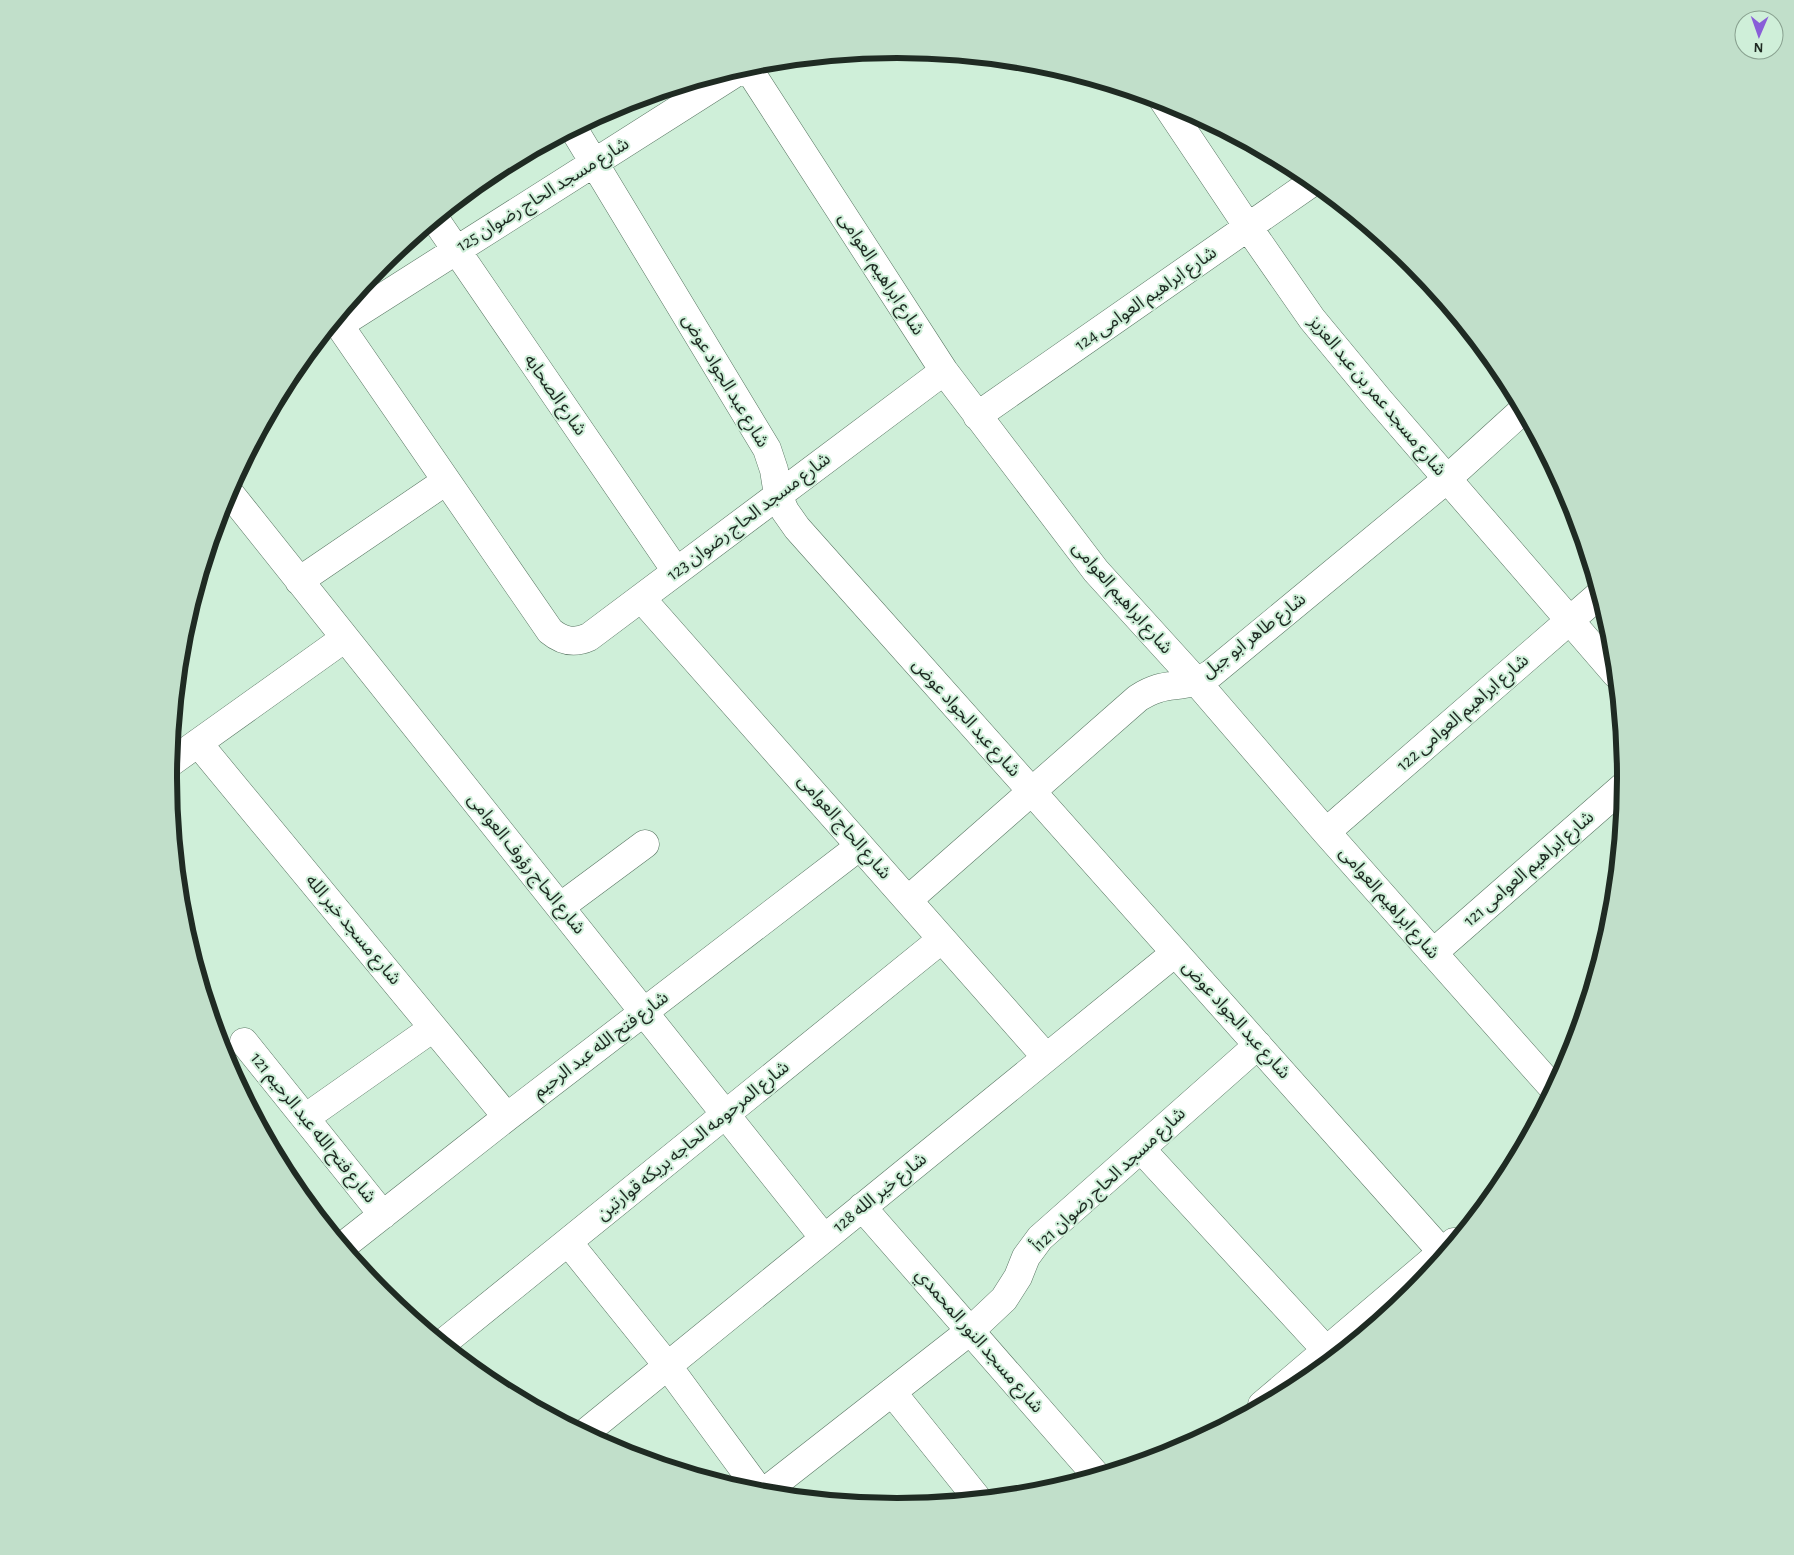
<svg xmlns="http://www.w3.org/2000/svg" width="1794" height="1555" font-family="'Alegreya Sans','Noto Sans Arabic',sans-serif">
<rect width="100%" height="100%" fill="#cfefd9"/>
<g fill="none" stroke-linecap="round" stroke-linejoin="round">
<!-- street casing -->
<g stroke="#597663" stroke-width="29">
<path id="street" d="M 746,65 L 944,371 L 1096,571 L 1196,681 L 1326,832 L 1553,1088
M 1163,100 L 1248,227 L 1312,319 L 1379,400 L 1616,674
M 573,128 L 767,449 L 774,470 L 778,495 L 785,511 L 797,528 L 1442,1252
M 435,219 L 676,571
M 335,319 L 550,631 C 562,641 574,644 589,637 L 944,371
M 339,325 L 748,65
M 977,416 L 1314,181
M 228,491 L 824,1238
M 299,581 L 446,481
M 641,598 L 1046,1057
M 198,743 L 507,1117
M 170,763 L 345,638
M 1326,832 L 1599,595
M 908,900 L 1138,698 C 1162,683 1170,688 1195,682 C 1201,680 1207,676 1212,673 L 1447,479 L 1523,410
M 560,907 L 645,844
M 1433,953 L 1625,785
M 244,1042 L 383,1215
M 305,1118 L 433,1028
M 1141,1149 L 1326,1350
M 862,1207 L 1096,1475
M 568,1242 L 667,1365 L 761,1493
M 343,1246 L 507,1117 L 860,846
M 443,1343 L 942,939
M 892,1392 L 977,1498
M 1262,1405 L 1454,1242
M 585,1433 L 1175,953
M 763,1493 L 970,1331 L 1004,1299 L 1018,1277 L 1026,1257 L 1040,1238 L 1258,1045"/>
</g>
<!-- street -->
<use href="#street" stroke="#fff" stroke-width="28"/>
</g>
<g text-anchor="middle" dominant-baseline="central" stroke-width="4" stroke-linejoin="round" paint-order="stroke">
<!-- street labels -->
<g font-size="18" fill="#1f2b23" stroke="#cfefd9">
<text transform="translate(543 195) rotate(-32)">شارع مسجد الحاج رضوان 125</text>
<text transform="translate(881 274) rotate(57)">شارع ابراهيم العوامى</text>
<text transform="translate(1146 299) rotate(-35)">شارع ابراهيم العوامى 124</text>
<text transform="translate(725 381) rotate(59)">شارع عبد الجواد عوض</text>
<text transform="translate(555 395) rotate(55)">شارع الصحابه</text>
<text transform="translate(1377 396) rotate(50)">شارع مسجد عمر بن عبد العزيز</text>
<text transform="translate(749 517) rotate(-37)">شارع مسجد الحاج رضوان 123</text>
<text transform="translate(1122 598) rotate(49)">شارع ابراهيم العوامى</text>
<text transform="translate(1254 636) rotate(-38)">شارع طاهر ابو جبل</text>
<text transform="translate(1463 713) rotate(-41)">شارع ابراهيم العوامى 122</text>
<text transform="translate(966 718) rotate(48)">شارع عبد الجواد عوض</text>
<text transform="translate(844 827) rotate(49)">شارع الحاج العوامى</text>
<text transform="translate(526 864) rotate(51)">شارع الحاج رؤوف العوامى</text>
<text transform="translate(1529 869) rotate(-41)">شارع ابراهيم العوامى 121</text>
<text transform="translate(1389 903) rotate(49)">شارع ابراهيم العوامى</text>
<text transform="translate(353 930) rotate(50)">شارع مسجد خير الله</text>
<text transform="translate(1236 1020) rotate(48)">شارع عبد الجواد عوض</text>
<text transform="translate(601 1045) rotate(-37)">شارع فتح الله عبد الرحيم</text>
<text transform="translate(313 1128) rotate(51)">شارع فتح الله عبد الرحيم 121</text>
<text transform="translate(693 1141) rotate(-39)">شارع المرحومه الحاجه بريكه قوارتين</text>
<text transform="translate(1109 1180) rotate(-43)">شارع مسجد الحاج رضوان 121أ</text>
<text transform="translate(880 1193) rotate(-39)">شارع خير الله 128</text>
<text transform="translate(979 1341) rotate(49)">شارع مسجد النور المحمدي</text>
</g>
</g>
<!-- crop -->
<path d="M0 0H1794V1555H0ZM177 778a720 720 0 1 1 1440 0a720 720 0 1 1-1440 0Z" fill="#c1dfca" fill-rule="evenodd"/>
<path fill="none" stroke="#1f2b23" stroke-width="6" d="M177 778a720 720 0 1 1 1440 0a720 720 0 1 1-1440 0Z"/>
<!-- north arrow -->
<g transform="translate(1759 35) rotate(182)"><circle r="24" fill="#cfefd9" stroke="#89a190"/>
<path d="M0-4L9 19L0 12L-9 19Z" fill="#895ed8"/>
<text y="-8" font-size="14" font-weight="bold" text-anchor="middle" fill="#1f2b23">N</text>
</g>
</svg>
